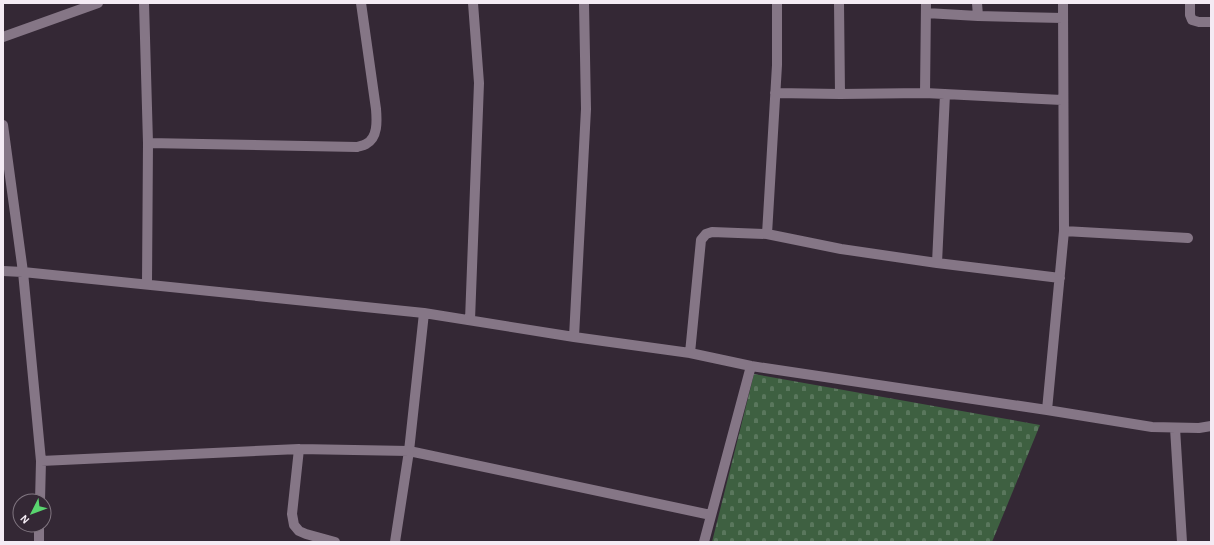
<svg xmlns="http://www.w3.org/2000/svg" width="1214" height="545" font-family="'Alegreya Sans',sans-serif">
<defs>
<pattern id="cemetery-stones" width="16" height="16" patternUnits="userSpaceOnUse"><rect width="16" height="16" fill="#3e6041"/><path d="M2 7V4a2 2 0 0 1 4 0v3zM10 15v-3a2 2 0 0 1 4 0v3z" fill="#5a775d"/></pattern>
</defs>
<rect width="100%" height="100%" fill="#342835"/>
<!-- cemetery -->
<path fill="url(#cemetery-stones)" d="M 754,374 L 1040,425 L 992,542 L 712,542 Z"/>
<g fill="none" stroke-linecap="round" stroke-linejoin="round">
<!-- minor -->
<path stroke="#857686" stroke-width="10" d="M 144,3 L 148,143 L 147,284
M 839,3 L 840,94
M 977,3 L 978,16
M 1190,3 L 1190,15 L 1192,20 L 1199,22 L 1211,22
M 926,13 L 978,16 L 1063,18
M 3,37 L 98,3
M 775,93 L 840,94 L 925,93 L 1062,100
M 925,93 L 926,3
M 3,125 L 23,272 L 41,461 L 40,501
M 148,143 L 357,147 C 359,146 363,146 366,144 C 378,138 377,121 376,109 L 361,3
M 1064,231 L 1188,238
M 767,234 L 777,65 L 777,3
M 937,263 L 945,94
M 3,271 L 23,272 L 424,313 L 574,337 L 690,353 L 751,366 L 1047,410 L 1152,427 L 1199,428 L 1211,426
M 470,320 L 479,83 L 473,3
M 574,337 L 586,109 L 584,3
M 690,353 L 701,240 L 706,234 L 712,232 L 767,234 L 841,249 L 937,263 L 1060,278
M 1047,410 L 1064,231 L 1063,3
M 1175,428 L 1182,542
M 299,449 L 292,514 L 294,525 L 299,531 L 306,534 L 335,542
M 41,461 L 299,449 L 409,451 L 711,515
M 39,542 L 39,525
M 395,542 L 409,451 L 424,313
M 704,542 L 751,366"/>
</g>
<!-- border -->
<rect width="1214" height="545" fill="none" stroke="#f4ebf4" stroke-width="8"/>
<!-- north arrow -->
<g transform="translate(32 513) rotate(228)"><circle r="19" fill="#342835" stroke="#817681"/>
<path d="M0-3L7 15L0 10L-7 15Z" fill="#59d56f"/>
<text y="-6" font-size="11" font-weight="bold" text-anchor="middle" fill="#f4ebf4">N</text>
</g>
</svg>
